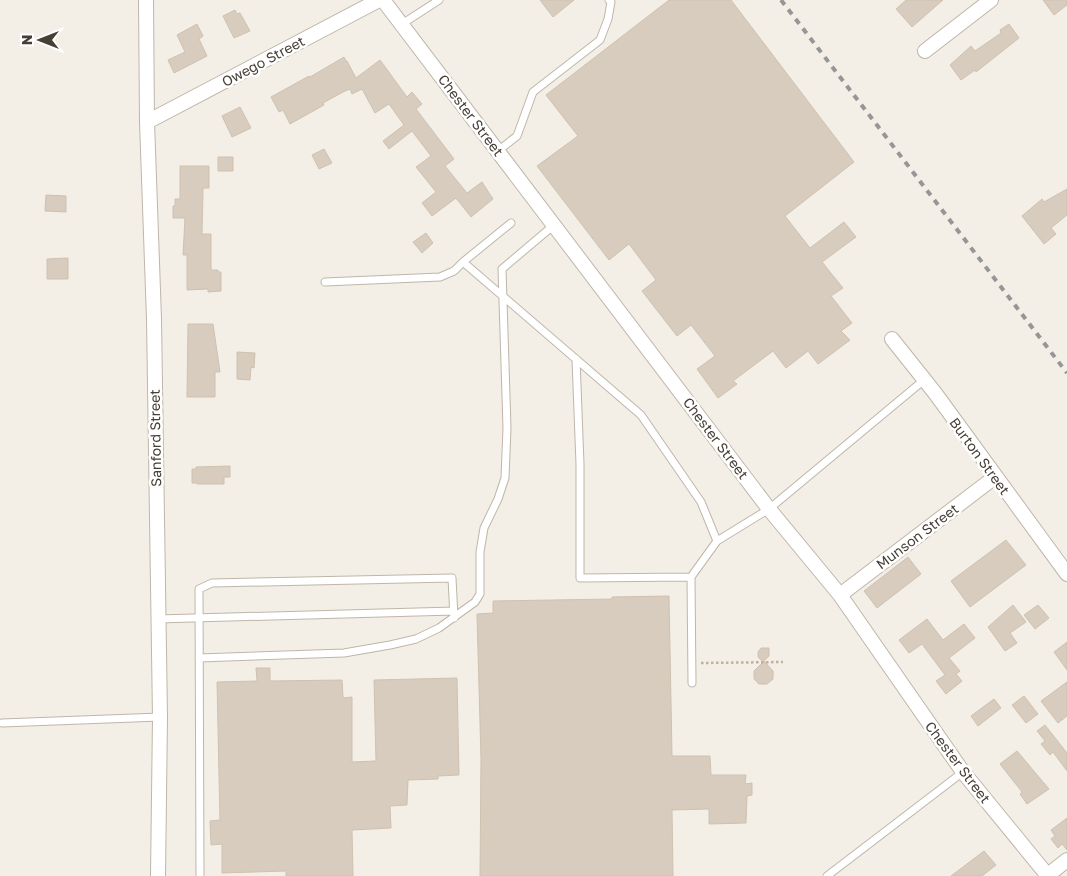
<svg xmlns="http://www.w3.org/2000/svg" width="1067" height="876" font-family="'Golos Text',sans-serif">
<rect width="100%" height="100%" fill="#f3efe7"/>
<!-- building -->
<path fill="#d8ccbf" stroke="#d0c1af" d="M 540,0 L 574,0 L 553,17 Z
M 669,0 L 731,0 L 854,162 L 785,216 L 810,248 L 844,222 L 856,237 L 822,262 L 843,288 L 831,296 L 852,323 L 841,331 L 850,340 L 818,364 L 808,351 L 786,368 L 773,351 L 733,381 L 737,384 L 718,398 L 697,369 L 715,356 L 691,325 L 677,336 L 642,291 L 656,280 L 629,244 L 609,260 L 537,166 L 578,136 L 546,95 Z
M 906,0 L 943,0 L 912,27 L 896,9 Z
M 1043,0 L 1067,0 L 1067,5 L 1054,15 Z
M 235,10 L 237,14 L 240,13 L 250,31 L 234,38 L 223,16 Z
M 197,24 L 203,36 L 199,39 L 207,56 L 174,73 L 168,60 L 185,52 L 177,35 Z
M 1009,24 L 1019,38 L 976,72 L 975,70 L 961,80 L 950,65 L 971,46 L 975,51 L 1001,33 L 1000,30 Z
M 344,57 L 346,61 L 347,61 L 356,78 L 380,60 L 407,97 L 412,92 L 422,104 L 416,109 L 454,159 L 445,166 L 467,193 L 482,182 L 493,199 L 471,217 L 456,198 L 432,216 L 422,203 L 436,192 L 416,167 L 431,156 L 412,131 L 389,149 L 383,141 L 404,125 L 389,104 L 375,113 L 362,89 L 352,94 L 350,89 L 343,92 L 323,103 L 324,105 L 290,124 L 283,110 L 279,112 L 271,97 L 309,76 L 310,77 Z
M 240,107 L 251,128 L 232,137 L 222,116 Z
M 324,149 L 332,163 L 319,169 L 312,155 Z
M 218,157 L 233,157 L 233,171 L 218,171 Z
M 180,166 L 209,166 L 209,188 L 203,188 L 202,234 L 211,234 L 211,270 L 218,270 L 218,272 L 221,272 L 221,291 L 208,292 L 208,289 L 187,290 L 187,255 L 183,255 L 185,218 L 173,218 L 173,206 L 175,206 L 175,199 L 180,199 Z
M 1067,189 L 1067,215 L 1051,228 L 1056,234 L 1044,244 L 1022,216 L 1042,199 L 1044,202 Z
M 46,195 L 66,196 L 66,212 L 45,211 Z
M 426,233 L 433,243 L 422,253 L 413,242 Z
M 68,258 L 68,279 L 47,279 L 47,259 Z
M 188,324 L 213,324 L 220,372 L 215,372 L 215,397 L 187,397 Z
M 237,352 L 255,353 L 254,368 L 251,367 L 250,380 L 237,379 Z
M 230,466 L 230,477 L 224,477 L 224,484 L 197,484 L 197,483 L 192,483 L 192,469 L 196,469 L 196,467 Z
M 1006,540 L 1026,565 L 970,607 L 951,581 Z
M 908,557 L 921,574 L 877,608 L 864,591 Z
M 669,596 L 672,756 L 710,756 L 711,775 L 746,775 L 745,784 L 752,783 L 752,795 L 747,796 L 746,823 L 709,824 L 709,809 L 672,810 L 673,876 L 480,876 L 481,759 L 477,614 L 493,613 L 493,601 L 612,599 L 612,597 Z
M 1013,605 L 1026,622 L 1010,633 L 1017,643 L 1005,651 L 988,627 Z
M 1038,605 L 1049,618 L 1035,629 L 1024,615 Z
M 927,619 L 943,640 L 964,624 L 975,638 L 949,658 L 960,671 L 956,674 L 962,681 L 946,694 L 936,681 L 945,675 L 922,644 L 909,653 L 899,640 Z
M 1067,642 L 1067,670 L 1054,652 Z
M 761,648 L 769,648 L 769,656 L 764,661 L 773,671 L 773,679 L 767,684 L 759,684 L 754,679 L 754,671 L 763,662 L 758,657 L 758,652 Z
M 256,668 L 270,668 L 270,681 L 342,680 L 343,698 L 352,697 L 352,762 L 376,761 L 374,680 L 457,678 L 459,775 L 438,776 L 438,779 L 408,780 L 407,805 L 390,806 L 391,828 L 352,830 L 353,876 L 286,876 L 286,871 L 222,873 L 222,844 L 211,845 L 210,821 L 220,820 L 217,682 L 257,681 Z
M 1067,682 L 1067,716 L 1058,723 L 1041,701 Z
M 1024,696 L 1038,714 L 1026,723 L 1012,705 Z
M 994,699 L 1001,708 L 978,726 L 971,716 Z
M 1045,725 L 1067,753 L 1067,771 L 1053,752 L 1050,755 L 1041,744 L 1045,741 L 1037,731 Z
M 1017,751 L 1049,789 L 1027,804 L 1020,794 L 1022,792 L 1000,764 Z
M 1067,818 L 1067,850 L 1062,844 L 1058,848 L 1051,839 L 1055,836 L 1051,830 Z
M 984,851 L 996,865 L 982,876 L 951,876 Z"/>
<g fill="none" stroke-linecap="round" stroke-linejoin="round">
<!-- service casing -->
<g stroke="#bfb6a9" stroke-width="9">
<path id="service" d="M 402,24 L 439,0
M 498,151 L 517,136 L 533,92 L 600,40 L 608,19 L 611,2 L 609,0
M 511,223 L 463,262 L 641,415 L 701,502 L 717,541
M 325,282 L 440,277 L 454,271 L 463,262
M 576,359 L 580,464 L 580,578 L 691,577 L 717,541 L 769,509 L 924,380
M 691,577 L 692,683
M 158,619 L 454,611
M 199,658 L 344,653 L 390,645 L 416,639 L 439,628 L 475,602 L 480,594 L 480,552 L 484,528 L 498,499 L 505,478 L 507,428 L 502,269 L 554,225
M 2,723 L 160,717
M 200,876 L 199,589 L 212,583 L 452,578 L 454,618
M 827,876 L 963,772"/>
</g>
<!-- minor casing -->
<g stroke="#bfb6a9" stroke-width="16">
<path id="minor" d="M 146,0 L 147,122 L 154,319 L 160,717 L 158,876
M 383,0 L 769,509 L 840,595 L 963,772 L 1048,876
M 925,51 L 991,0
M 147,122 L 379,0
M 892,339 L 935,393 L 1067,574
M 840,595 L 995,477
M 1048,875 L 1067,860"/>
</g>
<!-- path -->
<path stroke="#c1b09a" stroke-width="2.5" stroke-dasharray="2.5 2.5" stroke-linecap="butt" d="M 701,663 L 783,662"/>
<!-- service -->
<use href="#service" stroke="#fff" stroke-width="7"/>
<!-- minor -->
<use href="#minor" stroke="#fff" stroke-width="14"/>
<!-- rail -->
<path stroke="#969696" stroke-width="4" stroke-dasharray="6 6" stroke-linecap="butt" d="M 781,0 L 1067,373"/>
</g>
<g text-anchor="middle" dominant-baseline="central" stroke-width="5" stroke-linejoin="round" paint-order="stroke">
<!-- street labels -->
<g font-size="14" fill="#463f36" stroke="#fff">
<text transform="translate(263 61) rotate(-28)">Owego Street</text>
<text transform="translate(471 115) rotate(53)">Chester Street</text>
<text transform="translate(155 438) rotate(-91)">Sanford Street</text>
<text transform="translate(716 438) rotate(53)">Chester Street</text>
<text transform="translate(980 456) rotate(54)">Burton Street</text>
<text transform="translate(917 536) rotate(-37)">Munson Street</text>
<text transform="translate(958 762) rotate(53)">Chester Street</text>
</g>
</g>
<!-- north arrow -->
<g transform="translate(40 40) rotate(270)" stroke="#ffffff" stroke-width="4" paint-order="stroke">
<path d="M0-4L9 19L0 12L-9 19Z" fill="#463f36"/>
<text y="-8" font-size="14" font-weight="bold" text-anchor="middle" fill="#463f36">N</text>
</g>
</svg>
